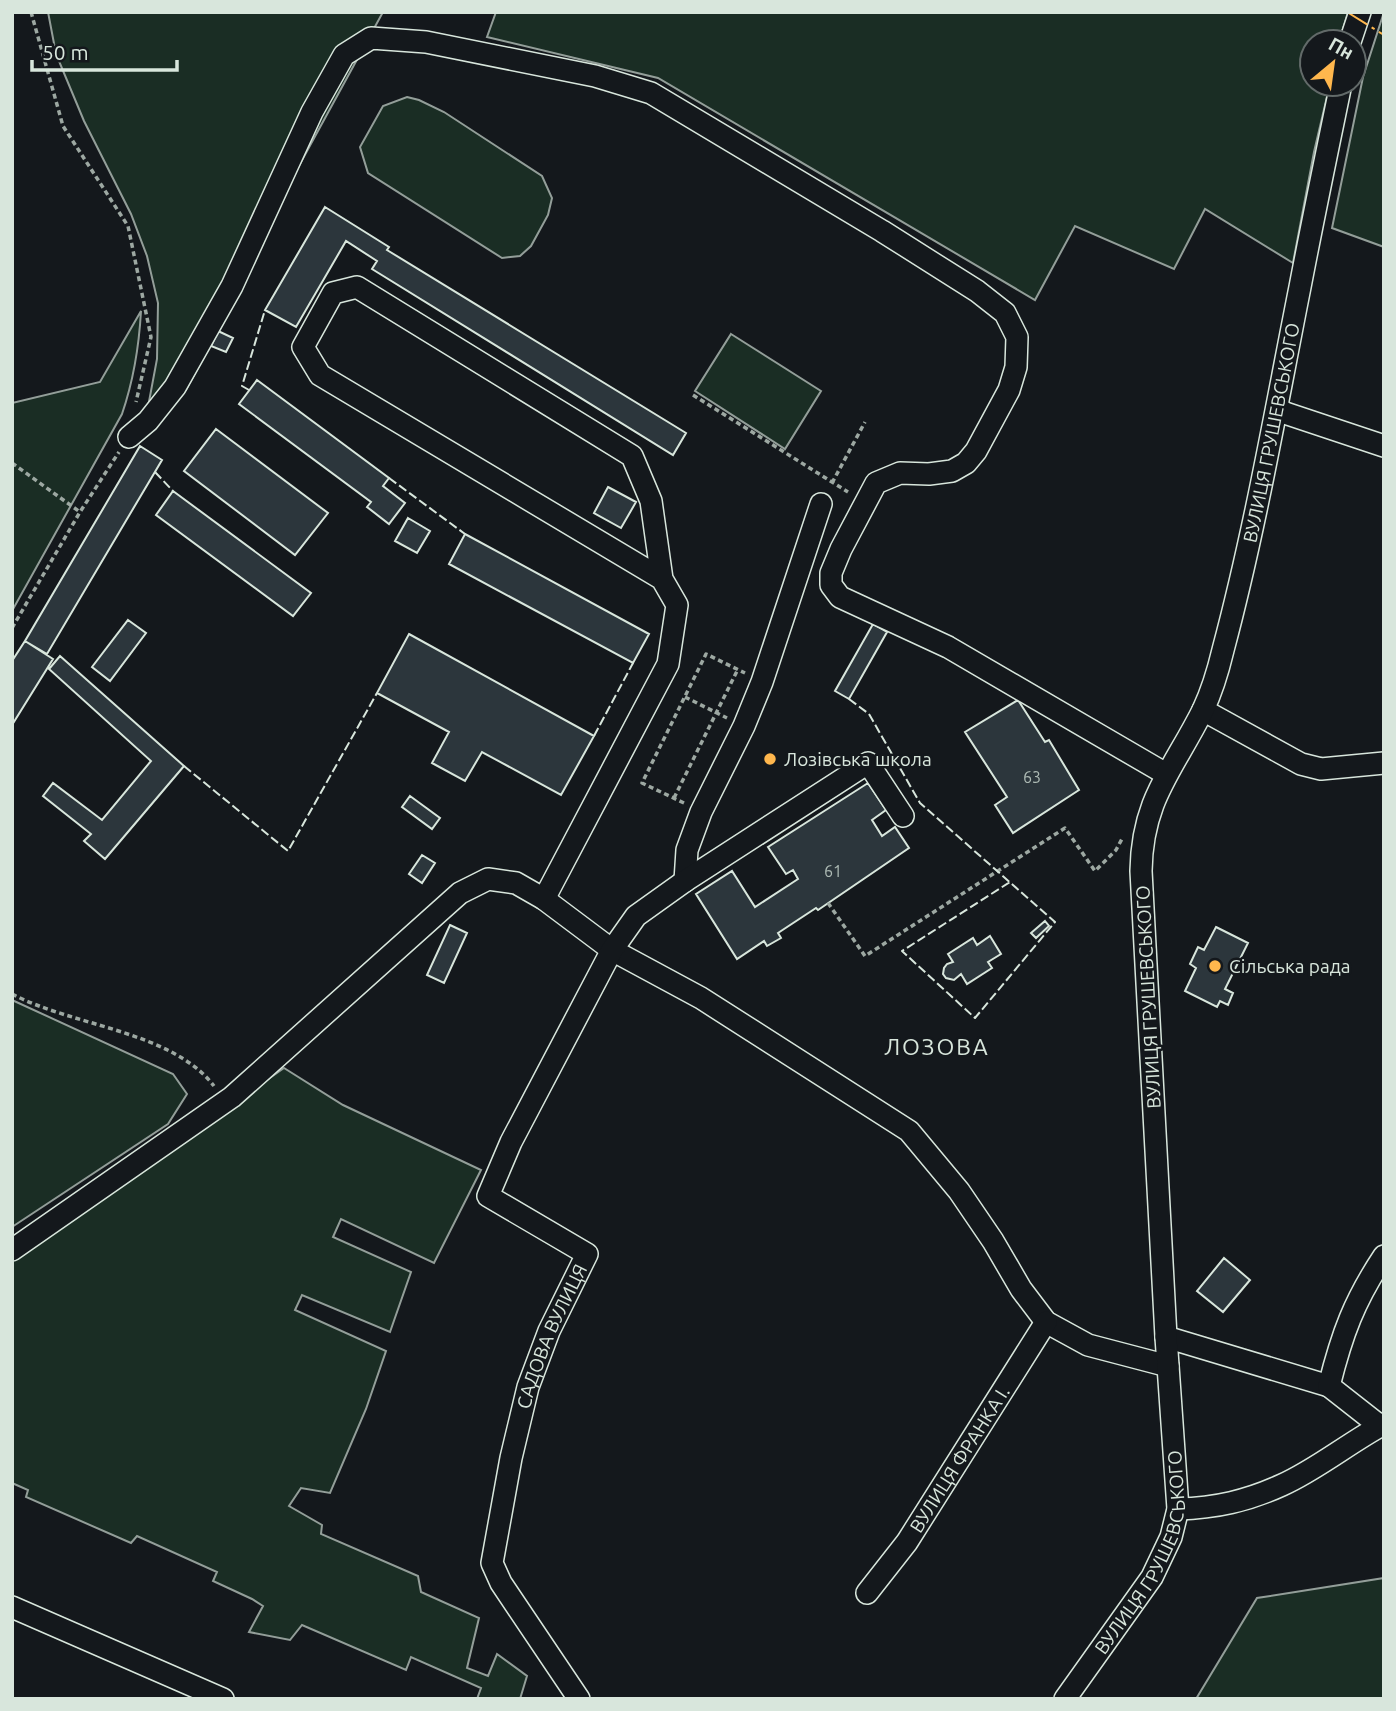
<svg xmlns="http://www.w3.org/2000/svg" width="1396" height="1711" font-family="Ubuntu,sans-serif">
<rect width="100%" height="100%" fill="#14181c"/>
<!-- green -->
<path fill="#1a2d24" stroke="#939e99" stroke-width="2" d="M 48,12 L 383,12 L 295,173 L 244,283 L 186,390 L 142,439 L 157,359 L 158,303 L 147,256 L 131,214 L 84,121 L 56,54 Z
M 496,12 L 1348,12 L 1339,42 L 1312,42 L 1312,84 L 1330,84 L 1314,152 L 1293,263 L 1205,209 L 1174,269 L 1075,226 L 1035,300 L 658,78 L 487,37 Z
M 1384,12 L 1384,247 L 1332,228 L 1363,77 Z
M 407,97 L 419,100 L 444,112 L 542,176 L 552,198 L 548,215 L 531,246 L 520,256 L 502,258 L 368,173 L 360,147 L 383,106 Z
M 141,311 C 139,347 134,379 122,414 L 12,611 L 12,403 L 100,382 Z
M 731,334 L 821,391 L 785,449 L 695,391 Z
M 12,1000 L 173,1074 L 187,1094 L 168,1124 L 12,1227 Z
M 284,1068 L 343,1105 L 481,1170 L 434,1263 L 341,1219 L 333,1237 L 411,1272 L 390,1332 L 302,1295 L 295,1310 L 386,1351 L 366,1409 L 330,1493 L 301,1488 L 289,1506 L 322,1525 L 321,1534 L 418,1576 L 421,1592 L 479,1618 L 467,1668 L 488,1676 L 497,1654 L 527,1676 L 520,1699 L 477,1699 L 481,1688 L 411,1657 L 406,1670 L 302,1625 L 290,1640 L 249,1632 L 263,1606 L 252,1599 L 213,1581 L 217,1572 L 137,1536 L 131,1543 L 26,1497 L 28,1490 L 12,1483 L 12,1259 Z
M 1384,1578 L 1384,1699 L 1196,1699 L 1257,1598 Z"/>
<!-- building -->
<path fill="#2c363c" stroke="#d8e6dc" stroke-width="2" d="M 325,207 L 389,247 L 387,250 L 686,433 L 673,455 L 372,269 L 377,261 L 346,241 L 296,327 L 265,310 Z
M 218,331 L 233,338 L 226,352 L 211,346 Z
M 257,380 L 389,478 L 383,486 L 405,503 L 389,524 L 367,507 L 371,502 L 239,404 Z
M 216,429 L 328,513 L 295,555 L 184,471 Z
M 140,446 L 162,460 L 47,654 L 25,641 Z
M 608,487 L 636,502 L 621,528 L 594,513 Z
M 173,491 L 311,593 L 293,616 L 156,515 Z
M 408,518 L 430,531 L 417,553 L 395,541 Z
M 465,534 L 649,634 L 633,663 L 449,564 Z
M 128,620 L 146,633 L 110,681 L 92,667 Z
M 873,624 L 887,632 L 849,699 L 835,691 Z
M 409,634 L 594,736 L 561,795 L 482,752 L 465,781 L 432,763 L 449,732 L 377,693 Z
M 25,641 L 53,659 L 12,725 L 12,661 Z
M 60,656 L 184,766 L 105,859 L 84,841 L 91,834 L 43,796 L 53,783 L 102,820 L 151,761 L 49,669 Z
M 1018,700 L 1045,742 L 1049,740 L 1079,790 L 1013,833 L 995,805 L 1007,797 L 965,732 Z
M 868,783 L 886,810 L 872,820 L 882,836 L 895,827 L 909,848 L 818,910 L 816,908 L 778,933 L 781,938 L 767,946 L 764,941 L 737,959 L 696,894 L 732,871 L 755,907 L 798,879 L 793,870 L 786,874 L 768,847 Z
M 410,796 L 440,818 L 432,829 L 402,807 Z
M 422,855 L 435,863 L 422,883 L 409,874 Z
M 1045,921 L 1049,926 L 1036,938 L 1031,933 Z
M 450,925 L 467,933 L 444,983 L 427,975 Z
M 1216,927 L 1248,943 L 1225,989 L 1233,993 L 1228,1005 L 1220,1001 L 1217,1007 L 1185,991 L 1196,968 L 1190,964 L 1198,947 L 1204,950 Z
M 990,936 L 1001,954 L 988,962 L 992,968 L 967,984 L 961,974 L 954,980 L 946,978 L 943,974 L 944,968 L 947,964 L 953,962 L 948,954 L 973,938 L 977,945 Z
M 1224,1258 L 1250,1280 L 1223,1312 L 1197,1291 Z"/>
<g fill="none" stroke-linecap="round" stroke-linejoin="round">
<!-- minor casing -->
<g stroke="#d8e6dc" stroke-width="24">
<g id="minor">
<path d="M 1350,42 L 1360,12"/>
<path d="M 1277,408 L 1285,413 L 1384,446"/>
<path d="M 129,437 L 148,421 L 175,387 L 232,286 L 312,112 L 344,55 L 371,38 L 426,42 L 595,76 L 651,93 L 882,231 L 977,291 L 1005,313 L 1017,337 L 1016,367 L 1009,390 L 976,451 L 966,463 L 952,471 L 929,474 L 900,473 L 876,483 L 841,549 L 831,573 L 831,585 L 840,597 L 948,647 L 1166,774"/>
<path d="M 1203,710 L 1301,764 L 1321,769 L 1384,763"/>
<path d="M 685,881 L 687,850 L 701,812 L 744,726 L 762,682 L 821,504"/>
<path d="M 544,899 L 668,664 L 677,605 L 662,579 L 320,375 L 303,347 L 333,293 L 357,287 L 632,456 L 651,501 L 662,579"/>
<path d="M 12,1250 L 232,1097 L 460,893 L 488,879 L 516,883 L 544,899 L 612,950 L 701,998 L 909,1131 L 959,1191 L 993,1241 L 1021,1289 L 1046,1322 L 1088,1345 L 1168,1366"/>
<path d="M 1166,1337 L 1329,1386"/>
<path d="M 1380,1426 L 1329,1386 C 1342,1334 1354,1301 1384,1256"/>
<path d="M 1178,1509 C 1216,1508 1247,1501 1282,1485 C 1316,1470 1350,1442 1384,1424"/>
<path id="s1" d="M 867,1593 L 907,1542 L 1046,1322"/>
<path d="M 12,1607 L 223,1699"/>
<path id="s2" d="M 579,1699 L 501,1583 L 492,1563 L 511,1458 L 528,1387 L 549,1331 L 587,1254 L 488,1196 L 511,1142 L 612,950 L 636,916 L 685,881 L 868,763 L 903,816"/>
<path id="s3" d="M 1065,1699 L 1152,1577 L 1171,1537 L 1178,1509 L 1166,1337 L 1141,871 C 1142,799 1173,770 1203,710 C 1212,691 1218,671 1223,650 C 1255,530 1276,408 1300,287 C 1313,219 1327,152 1341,84"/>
</g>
</g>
<!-- path -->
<path stroke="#9da8a2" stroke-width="3.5" stroke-dasharray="5 3.5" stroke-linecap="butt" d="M 31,12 L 63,126 L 128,226 L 151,337 L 136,402
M 693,395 L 848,492
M 12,463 L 80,512
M 832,483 L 865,422
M 12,628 L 80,512 L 119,452
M 685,697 L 727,718
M 674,798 L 738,669
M 684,803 L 642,783 L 706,654 L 745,673
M 828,903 L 865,956 L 1065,828 L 1095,871 L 1116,850 L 1123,837
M 12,994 C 72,1026 172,1031 214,1086"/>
<!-- minor -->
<use href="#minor" stroke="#14181c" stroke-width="21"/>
<!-- fence -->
<path stroke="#d8e6dc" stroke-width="2" stroke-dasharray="9 3.5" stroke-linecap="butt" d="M 249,390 L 242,386 L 265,310
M 155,472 L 173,491
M 389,478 L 465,534
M 849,699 L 869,714 L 920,803 L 1055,922 L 975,1018 L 902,951 L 1010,882
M 594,736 L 633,663
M 184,766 L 288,851 L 377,693"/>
<!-- power -->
<path stroke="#ffb74d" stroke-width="2" stroke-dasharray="24 5 3.5 5" stroke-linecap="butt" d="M 1347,12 L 1384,35"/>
</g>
<!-- markers -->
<g fill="#ffb74d" stroke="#14181c" stroke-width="2.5">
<circle cx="770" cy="759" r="7"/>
<circle cx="1215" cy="966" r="7"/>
</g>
<g text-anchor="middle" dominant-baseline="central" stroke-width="5" stroke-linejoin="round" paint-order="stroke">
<!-- number labels -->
<g font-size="16" fill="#adbab4">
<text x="1032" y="777">63</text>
<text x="833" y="871">61</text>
</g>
<!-- street labels -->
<g font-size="19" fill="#d8e6dc" stroke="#14181c">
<text stroke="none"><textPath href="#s3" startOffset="1323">ВУЛИЦЯ ГРУШЕВСЬКОГО</textPath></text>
<text transform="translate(1148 997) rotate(-93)">ВУЛИЦЯ ГРУШЕВСЬКОГО</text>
<text stroke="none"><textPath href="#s2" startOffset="397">САДОВА ВУЛИЦЯ</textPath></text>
<text stroke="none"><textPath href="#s1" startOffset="163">ВУЛИЦЯ ФРАНКА І.</textPath></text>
<text stroke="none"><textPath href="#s3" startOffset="170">ВУЛИЦЯ ГРУШЕВСЬКОГО</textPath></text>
</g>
<!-- poi labels -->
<g font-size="19" fill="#d8e6dc" stroke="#14181c" text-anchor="start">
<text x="784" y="759">Лозівська школа</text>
<text x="1229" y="966">Сільська рада</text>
</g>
<!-- quarter labels -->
<g font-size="23" letter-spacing="2" fill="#d8e6dc" stroke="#14181c">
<text x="937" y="1046">ЛОЗОВА</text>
</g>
</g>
<!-- border -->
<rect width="1396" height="1711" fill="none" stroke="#d8e6dc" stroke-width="28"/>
<!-- north arrow -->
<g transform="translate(1333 63) rotate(29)"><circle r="33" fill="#14181c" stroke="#626a69" stroke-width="2"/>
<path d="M0-5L12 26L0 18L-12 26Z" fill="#ffb74d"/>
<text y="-10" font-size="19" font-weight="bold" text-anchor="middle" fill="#d8e6dc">Пн</text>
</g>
<!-- scale -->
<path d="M32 60v10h145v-10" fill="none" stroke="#d8e6dc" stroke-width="3.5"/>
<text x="42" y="60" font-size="21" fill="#d8e6dc" stroke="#14181c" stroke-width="5" paint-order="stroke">50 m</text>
</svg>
